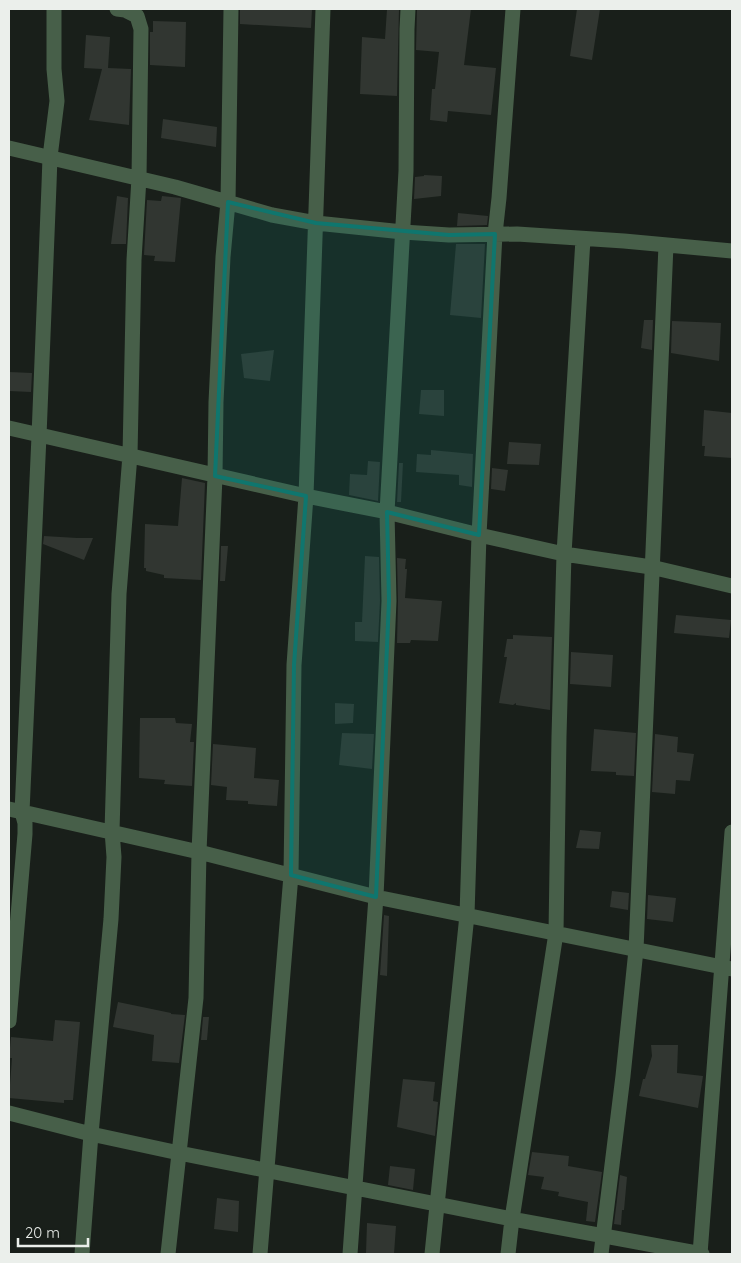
<svg xmlns="http://www.w3.org/2000/svg" width="741" height="1263" font-family="Quicksand,sans-serif">
<rect width="100%" height="100%" fill="#191f1a"/>
<!-- building -->
<path fill="#313631" d="M 240,9 L 312,9 L 311,28 L 240,24 Z
M 387,9 L 399,9 L 397,96 L 360,94 L 362,37 L 385,39 Z
M 417,9 L 471,9 L 464,65 L 496,68 L 491,115 L 448,111 L 447,122 L 430,120 L 432,89 L 435,89 L 439,52 L 416,50 Z
M 577,9 L 600,9 L 592,60 L 570,56 Z
M 153,21 L 186,22 L 185,67 L 150,65 L 150,32 L 153,32 Z
M 86,35 L 110,37 L 108,68 L 131,69 L 129,125 L 89,120 L 102,69 L 84,68 Z
M 163,119 L 217,127 L 216,147 L 161,138 Z
M 424,175 L 442,176 L 441,196 L 414,199 L 415,177 L 424,176 Z
M 117,196 L 128,198 L 126,244 L 111,244 Z
M 162,196 L 181,198 L 175,262 L 154,261 L 155,256 L 144,255 L 147,200 L 161,201 Z
M 458,213 L 488,216 L 487,225 L 457,226 Z
M 456,244 L 485,244 L 481,318 L 450,315 Z
M 644,320 L 653,320 L 652,350 L 641,348 Z
M 672,321 L 721,323 L 719,361 L 671,353 Z
M 274,350 L 270,381 L 244,378 L 241,354 Z
M 9,372 L 32,373 L 31,392 L 9,391 Z
M 421,390 L 444,390 L 444,416 L 419,414 Z
M 704,410 L 732,413 L 732,458 L 704,456 L 705,446 L 702,446 Z
M 509,442 L 541,444 L 539,465 L 507,464 Z
M 431,450 L 473,454 L 472,487 L 459,485 L 459,475 L 416,472 L 417,454 L 431,455 Z
M 368,461 L 380,462 L 378,501 L 349,495 L 350,474 L 367,475 Z
M 399,463 L 403,463 L 401,502 L 397,502 Z
M 492,468 L 508,470 L 505,491 L 491,489 Z
M 182,478 L 205,483 L 201,580 L 164,578 L 164,575 L 146,571 L 146,568 L 144,568 L 145,524 L 178,526 Z
M 44,536 L 77,538 L 93,538 L 84,560 L 43,544 Z
M 221,546 L 228,546 L 225,581 L 220,581 Z
M 365,556 L 379,557 L 380,601 L 378,642 L 355,641 L 355,622 L 362,622 Z
M 397,558 L 406,559 L 405,569 L 407,569 L 405,598 L 442,601 L 438,641 L 411,640 L 410,643 L 397,643 L 398,601 Z
M 676,615 L 731,620 L 729,638 L 674,633 Z
M 513,635 L 552,637 L 550,710 L 516,705 L 516,703 L 513,705 L 499,703 L 507,657 L 504,657 L 507,639 L 513,639 Z
M 571,652 L 613,655 L 611,687 L 570,684 Z
M 335,703 L 354,704 L 353,723 L 335,724 Z
M 140,718 L 175,718 L 176,723 L 192,724 L 190,742 L 194,742 L 192,786 L 164,784 L 165,780 L 139,778 Z
M 594,729 L 636,733 L 634,776 L 616,775 L 616,772 L 591,771 Z
M 342,733 L 374,734 L 372,769 L 339,765 Z
M 655,734 L 678,737 L 677,752 L 694,754 L 690,781 L 676,780 L 675,794 L 652,792 Z
M 213,744 L 256,748 L 254,778 L 279,780 L 277,806 L 248,804 L 248,801 L 226,800 L 227,787 L 211,785 Z
M 580,830 L 601,832 L 599,849 L 576,848 Z
M 612,891 L 629,893 L 628,910 L 610,907 Z
M 648,895 L 676,898 L 673,922 L 647,919 Z
M 384,915 L 389,916 L 387,976 L 380,975 Z
M 118,1002 L 171,1013 L 171,1014 L 185,1015 L 179,1063 L 152,1061 L 154,1035 L 113,1027 Z
M 203,1017 L 209,1017 L 207,1040 L 201,1040 Z
M 55,1020 L 80,1022 L 73,1100 L 64,1100 L 64,1103 L 9,1098 L 12,1058 L 9,1058 L 11,1037 L 53,1041 Z
M 651,1045 L 678,1045 L 677,1073 L 703,1076 L 698,1108 L 639,1096 L 643,1079 L 645,1079 L 652,1056 Z
M 403,1079 L 435,1082 L 433,1101 L 438,1102 L 435,1136 L 397,1127 Z
M 532,1152 L 569,1156 L 568,1166 L 602,1172 L 595,1222 L 586,1221 L 588,1202 L 558,1196 L 559,1192 L 541,1189 L 544,1177 L 528,1175 Z
M 390,1166 L 415,1169 L 413,1190 L 388,1185 Z
M 620,1175 L 627,1177 L 624,1210 L 622,1210 L 621,1225 L 614,1224 Z
M 217,1198 L 239,1201 L 238,1232 L 214,1229 Z
M 367,1223 L 396,1226 L 394,1254 L 366,1253 Z"/>
<g fill="none" stroke-linecap="round" stroke-linejoin="round">
<!-- street -->
<path stroke="#475f49" stroke-width="15" d="M 9,148 L 175,187 L 272,215 L 316,223 L 403,232 L 449,235 L 517,234 L 624,241 L 732,251
M 9,428 L 306,496 L 387,512 L 479,535 L 564,554 L 651,567 L 732,586
M 9,809 L 199,852 L 376,897 L 732,969
M 9,1021 L 25,834 L 25,823 L 22,812 L 39,436 L 49,185 L 50,157 L 57,101 L 54,69 L 54,9
M 9,1113 L 91,1134 L 179,1153 L 512,1219 L 702,1254
M 82,1254 L 91,1134 L 111,919 L 114,857 L 112,831 L 119,594 L 130,455 L 134,260 L 139,178 L 141,29 L 137,16 L 125,10 L 117,9
M 168,1254 L 196,998 L 199,852 L 215,476 L 216,402 L 223,257 L 228,202 L 231,9
M 260,1254 L 291,875 L 294,665 L 306,496 L 323,9
M 350,1254 L 376,897 L 389,601 L 387,512 L 406,171 L 407,29 L 408,9
M 432,1254 L 467,915 L 479,535 L 495,234 L 499,198 L 513,9
M 508,1254 L 512,1219 L 556,933 L 559,736 L 564,554 L 583,239
M 601,1254 L 623,1076 L 636,950 L 666,245
M 700,1254 L 732,832"/>
</g>
<!-- marked area -->
<path fill="#0f766e" fill-opacity="0.2" stroke="#0f766e" stroke-width="4" stroke-linejoin="round" d="M 228,202 L 316,223 L 449,235 L 495,234 L 479,535 L 387,512 L 389,601 L 376,897 L 291,875 L 294,665 L 306,496 L 215,476 Z"/>
<!-- border -->
<rect width="741" height="1263" fill="none" stroke="#ebefeb" stroke-width="20"/>
<!-- scale -->
<path d="M18 1238v8h70v-8" fill="none" stroke="#ebefeb" stroke-width="2.5"/>
<text x="25" y="1238" font-size="15" fill="#ebefeb" stroke="#191f1a" stroke-width="4" paint-order="stroke">20 m</text>
</svg>
